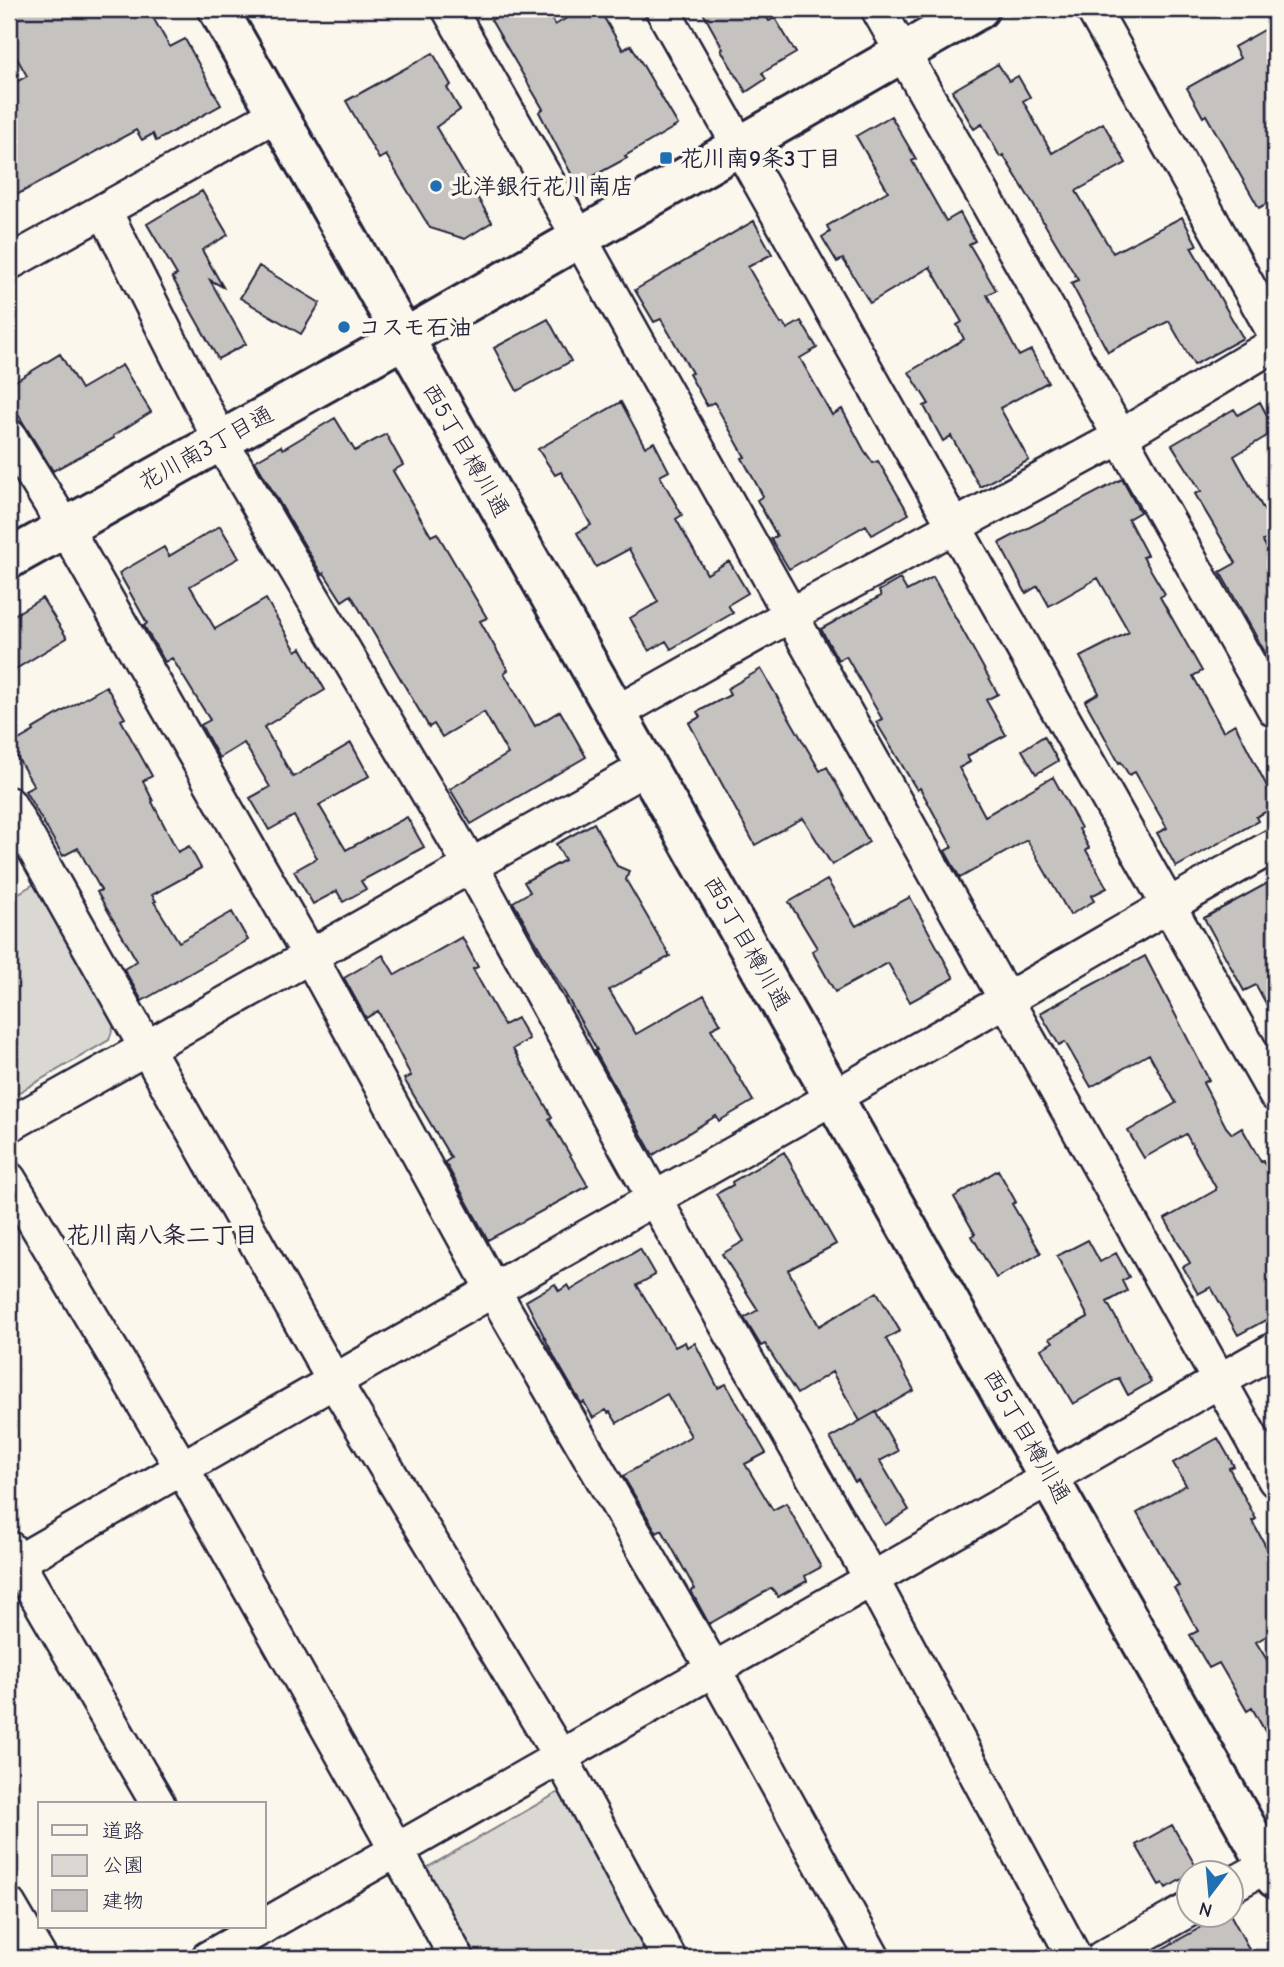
<svg xmlns="http://www.w3.org/2000/svg" width="1284" height="1967" font-family="'Comic Neue','Klee One',sans-serif">
<rect width="100%" height="100%" fill="#fbf7ec"/>
<filter id="ink" filterUnits="userSpaceOnUse"><feTurbulence type="fractalNoise" baseFrequency=".0143" numOctaves="2"/><feDisplacementMap in="SourceGraphic" scale="14" xChannelSelector="R" yChannelSelector="G"/><feConvolveMatrix kernelMatrix="1 2 1 2 8 2 1 2 1" color-interpolation-filters="sRGB"/></filter>
<g filter="url(#ink)">
<!-- green -->
<path fill="#dbd8d3" stroke="#7e7d87" stroke-width="2" d="M 34,884 L 101,968 L 114,1025 L 109,1040 L 9,1098 L 9,899 Z
M 559,1792 L 656,1958 L 471,1958 L 421,1871 Z"/>
<!-- building -->
<path fill="#c6c2c0" stroke="#22223b" stroke-width="2" d="M 9,9 L 148,9 L 170,47 L 185,39 L 221,105 L 156,141 L 153,134 L 142,140 L 136,130 L 9,199 L 9,86 L 27,76 L 9,44 Z
M 492,9 L 545,9 L 555,25 L 582,9 L 599,9 L 623,50 L 631,45 L 678,125 L 625,156 L 627,158 L 577,185 L 539,112 L 543,109 L 491,20 L 496,17 Z
M 701,9 L 762,9 L 769,21 L 775,18 L 796,53 L 762,73 L 766,79 L 746,92 L 721,50 L 723,49 Z
M 1266,29 L 1275,46 L 1275,199 L 1259,208 L 1206,115 L 1203,117 L 1187,88 L 1240,58 L 1234,47 Z
M 433,53 L 451,85 L 447,88 L 460,110 L 436,127 L 492,222 L 465,239 L 430,228 L 386,155 L 379,159 L 346,101 Z
M 998,64 L 1009,81 L 1018,76 L 1030,97 L 1023,101 L 1052,153 L 1103,123 L 1126,163 L 1076,191 L 1113,253 L 1182,217 L 1197,245 L 1191,247 L 1243,338 L 1194,365 L 1169,321 L 1108,352 L 1071,283 L 1078,280 L 1025,191 L 1003,155 L 1000,157 L 982,124 L 974,129 L 952,91 Z
M 891,116 L 916,159 L 912,161 L 946,221 L 960,213 L 975,241 L 969,244 L 996,290 L 987,295 L 1019,356 L 1031,350 L 1048,382 L 1000,408 L 1029,460 L 980,487 L 951,436 L 943,441 L 924,406 L 929,404 L 909,372 L 964,339 L 957,325 L 962,322 L 930,267 L 870,303 L 843,259 L 837,262 L 822,237 L 830,232 L 827,226 L 888,191 L 856,136 Z
M 202,191 L 228,235 L 202,250 L 223,287 L 210,280 L 246,344 L 218,359 L 172,277 L 177,275 L 147,224 Z
M 754,221 L 772,254 L 748,267 L 781,324 L 783,323 L 787,329 L 801,321 L 817,348 L 800,358 L 832,415 L 842,409 L 864,450 L 873,463 L 878,461 L 909,514 L 872,535 L 866,525 L 789,569 L 771,539 L 777,536 L 757,500 L 763,496 L 742,458 L 745,457 L 714,402 L 707,406 L 689,374 L 692,373 L 661,319 L 654,322 L 635,290 Z
M 259,266 L 320,303 L 301,334 L 240,298 Z
M 548,319 L 571,361 L 517,391 L 494,348 Z
M 60,354 L 81,389 L 122,365 L 151,412 L 113,436 L 114,438 L 53,471 L 9,400 L 9,385 Z
M 621,402 L 645,447 L 654,442 L 669,471 L 660,476 L 682,515 L 676,519 L 707,574 L 729,561 L 748,593 L 728,605 L 733,613 L 671,649 L 666,641 L 649,651 L 630,618 L 658,602 L 629,549 L 596,567 L 577,533 L 591,525 L 561,472 L 555,475 L 538,449 Z
M 1260,402 L 1275,431 L 1234,456 L 1275,530 L 1275,534 L 1263,541 L 1275,563 L 1275,670 L 1220,572 L 1236,563 L 1195,494 L 1201,491 L 1172,445 L 1234,409 L 1238,415 Z
M 335,418 L 355,451 L 386,434 L 403,465 L 393,471 L 431,536 L 437,533 L 487,618 L 480,621 L 508,670 L 504,673 L 535,726 L 560,711 L 586,757 L 471,824 L 450,789 L 508,754 L 484,712 L 442,737 L 434,724 L 429,727 L 351,595 L 342,601 L 324,573 L 322,575 L 255,461 L 281,446 L 283,449 Z
M 1122,479 L 1140,512 L 1128,519 L 1147,555 L 1143,557 L 1165,594 L 1160,597 L 1202,671 L 1193,676 L 1223,731 L 1235,724 L 1275,802 L 1275,807 L 1256,817 L 1258,821 L 1176,867 L 1157,833 L 1167,828 L 1135,772 L 1129,775 L 1121,762 L 1119,763 L 1085,701 L 1099,693 L 1080,657 L 1129,632 L 1098,578 L 1049,606 L 1038,586 L 1026,593 L 999,543 Z
M 220,526 L 239,558 L 190,586 L 215,629 L 266,599 L 296,651 L 301,648 L 325,690 L 264,727 L 293,777 L 351,743 L 369,776 L 319,805 L 346,850 L 407,817 L 424,847 L 361,881 L 366,889 L 343,902 L 337,891 L 313,904 L 294,871 L 317,858 L 294,816 L 269,830 L 250,798 L 270,787 L 244,743 L 219,758 L 201,725 L 210,720 L 172,658 L 165,662 L 144,626 L 147,623 L 119,573 L 164,547 L 169,556 Z
M 933,577 L 998,694 L 986,700 L 1006,735 L 967,756 L 970,762 L 959,768 L 985,816 L 1053,777 L 1081,828 L 1079,829 L 1089,848 L 1086,850 L 1107,888 L 1091,896 L 1094,901 L 1070,915 L 1027,840 L 960,878 L 945,851 L 952,847 L 920,788 L 917,790 L 876,722 L 882,719 L 846,656 L 838,660 L 821,629 L 881,596 L 879,591 L 900,579 L 907,591 Z
M 42,598 L 67,638 L 9,673 L 9,618 Z
M 761,669 L 820,771 L 827,767 L 869,842 L 832,865 L 803,818 L 755,845 L 689,723 L 700,717 L 697,712 L 730,695 L 727,689 Z
M 106,686 L 125,718 L 121,720 L 152,776 L 143,781 L 153,801 L 152,802 L 178,852 L 189,846 L 201,868 L 152,895 L 156,901 L 154,902 L 179,942 L 232,912 L 248,940 L 142,1001 L 124,969 L 137,961 L 97,892 L 101,890 L 78,848 L 63,856 L 25,791 L 34,786 L 10,745 L 34,731 L 33,729 Z
M 1044,736 L 1058,761 L 1036,774 L 1022,750 Z
M 594,823 L 617,866 L 629,871 L 626,880 L 670,956 L 609,990 L 636,1034 L 704,995 L 721,1024 L 711,1029 L 753,1101 L 719,1121 L 716,1116 L 653,1155 L 595,1051 L 597,1050 L 513,902 L 530,892 L 524,882 L 565,860 L 556,844 Z
M 1275,879 L 1275,1020 L 1256,985 L 1244,991 L 1204,918 Z
M 827,880 L 856,926 L 910,897 L 954,978 L 910,1002 L 888,963 L 835,992 L 812,951 L 817,948 L 789,902 Z
M 462,937 L 478,967 L 473,969 L 504,1025 L 517,1018 L 529,1039 L 513,1049 L 552,1117 L 549,1119 L 588,1186 L 488,1240 L 445,1162 L 451,1158 L 404,1079 L 411,1076 L 378,1011 L 366,1018 L 344,978 L 383,955 L 395,975 Z
M 1145,956 L 1209,1080 L 1203,1083 L 1226,1127 L 1232,1134 L 1242,1128 L 1261,1162 L 1263,1161 L 1275,1183 L 1275,1315 L 1238,1335 L 1211,1287 L 1198,1294 L 1183,1267 L 1190,1263 L 1165,1219 L 1216,1190 L 1216,1188 L 1186,1134 L 1144,1158 L 1128,1131 L 1176,1103 L 1149,1054 L 1091,1087 L 1065,1042 L 1059,1045 L 1040,1013 Z
M 784,1152 L 836,1244 L 788,1270 L 819,1326 L 877,1292 L 900,1331 L 886,1339 L 914,1390 L 860,1421 L 832,1372 L 797,1394 L 765,1344 L 761,1346 L 744,1318 L 758,1310 L 722,1254 L 744,1241 L 716,1194 L 733,1185 L 732,1182 Z
M 998,1170 L 1016,1202 L 1012,1204 L 1041,1253 L 996,1278 L 972,1236 L 975,1234 L 954,1197 Z
M 1088,1240 L 1100,1262 L 1116,1253 L 1129,1277 L 1122,1281 L 1127,1291 L 1107,1302 L 1151,1382 L 1128,1395 L 1119,1378 L 1073,1404 L 1041,1349 L 1053,1342 L 1050,1338 L 1088,1317 L 1057,1256 Z
M 640,1249 L 655,1275 L 637,1285 L 675,1347 L 685,1342 L 687,1347 L 695,1343 L 718,1388 L 726,1384 L 766,1453 L 745,1464 L 773,1510 L 786,1503 L 821,1567 L 805,1576 L 807,1581 L 778,1597 L 772,1588 L 709,1624 L 691,1591 L 695,1589 L 662,1530 L 657,1533 L 623,1476 L 691,1436 L 667,1394 L 617,1423 L 610,1412 L 608,1413 L 606,1410 L 593,1418 L 584,1402 L 581,1403 L 556,1360 L 526,1301 L 555,1284 L 559,1291 L 568,1285 L 571,1290 Z
M 876,1412 L 898,1451 L 880,1461 L 909,1510 L 885,1525 L 858,1480 L 855,1482 L 830,1438 Z
M 1218,1438 L 1234,1466 L 1229,1468 L 1256,1519 L 1252,1521 L 1275,1563 L 1275,1631 L 1256,1642 L 1275,1673 L 1275,1749 L 1252,1708 L 1247,1711 L 1219,1663 L 1209,1668 L 1190,1635 L 1198,1631 L 1174,1588 L 1179,1586 L 1137,1513 L 1186,1485 L 1173,1463 Z
M 1172,1825 L 1198,1870 L 1166,1888 L 1163,1883 L 1159,1885 L 1136,1845 Z
M 1225,1914 L 1230,1914 L 1254,1958 L 1146,1958 Z"/>
<g fill="none" stroke-linecap="round" stroke-linejoin="round">
<!-- street casing -->
<g stroke="#22223b" stroke-width="38">
<path id="street" d="M 449,9 L 579,237 L 1275,1480
M 662,9 L 1275,1094
M 878,9 L 1275,710
M 1093,9 L 1275,334
M 104,210 L 220,440 L 471,866 L 654,1198 L 872,1580 L 1075,1958
M 9,263 L 277,114
M 9,436 L 65,527 L 310,956 L 493,1290 L 714,1670 L 873,1958
M 616,713 L 790,615 L 1120,437 L 1275,344
M 9,804 L 334,1381 L 561,1758 L 669,1958
M 9,1125 L 647,767
M 9,1179 L 182,1468 L 457,1958
M 9,1548 L 158,1804
M 9,1567 C 339,1378 670,1188 1002,1002 C 1093,950 1183,896 1275,845
M 1232,1885 L 1268,1865
M 9,1905 L 40,1958
M 264,1926 L 1275,1349
M 208,1958 L 263,1927
M 1102,1958 L 1190,1909"/>
</g>
<!-- secondary casing -->
<g stroke="#22223b" stroke-width="44">
<path id="secondary" d="M 218,9 L 1275,1878
M 9,559 L 403,339 L 979,9"/>
</g>
<!-- street -->
<use href="#street" stroke="#fbf7ec" stroke-width="33"/>
<!-- secondary -->
<use href="#secondary" stroke="#fbf7ec" stroke-width="38"/>
</g>
</g>
<!-- markers -->
<g fill="#1f6fb2" stroke="#fbf7ec" stroke-width="2.5">
<rect x="659" y="151" width="14" height="14" rx="3.5"/>
<circle cx="436" cy="186" r="7"/>
<circle cx="344" cy="327" r="7"/>
</g>
<g text-anchor="middle" dominant-baseline="central" stroke-width="7" stroke-linejoin="round" paint-order="stroke">
<!-- poi labels -->
<g font-size="23" font-weight="bold" fill="#22223b" stroke="#fbf7ec" text-anchor="start">
<text x="680" y="158">花川南9条3丁目</text>
<text x="450" y="186">北洋銀行花川南店</text>
<text x="358" y="327">コスモ石油</text>
</g>
<!-- street labels -->
<g font-size="23" fill="#22223b" stroke="#fbf7ec">
<text transform="translate(206 448) rotate(-29)">花川南3丁目通</text>
<text transform="translate(466 450) rotate(60)">西5丁目樽川通</text>
<text transform="translate(747 943) rotate(60)">西5丁目樽川通</text>
<text transform="translate(1027 1436) rotate(60)">西5丁目樽川通</text>
</g>
<!-- neighbourhood labels -->
<g font-size="24" font-weight="bold" fill="#22223b" stroke="#fbf7ec">
<text x="162" y="1235">花川南八条二丁目</text>
</g>
</g>
<!-- margin -->
<rect width="1284" height="1967" fill="none" stroke="#fbf7ec" stroke-width="35"/>
<rect x="18" y="18" width="1249" height="1932" fill="none" stroke="#22223b" stroke-width="2.5" filter="url(#ink)"/>
<!-- legend -->
<rect x="38" y="1802" width="228" height="126" fill="#fbf7ec" stroke="#a4a2a5" stroke-width="2"/>
<rect x="52" y="1825" width="35" height="10" fill="#fbf7ec" stroke="#a4a2a5" stroke-width="2"/>
<text x="102" y="1838" font-size="21" fill="#22223b">道路</text>
<rect x="52" y="1855" width="35" height="21" fill="#dbd8d3" stroke="#a4a2a5" stroke-width="2"/>
<text x="102" y="1872" font-size="21" fill="#22223b">公園</text>
<rect x="52" y="1890" width="35" height="21" fill="#c6c2c0" stroke="#a4a2a5" stroke-width="2"/>
<text x="102" y="1908" font-size="21" fill="#22223b">建物</text>
<!-- north arrow -->
<g transform="translate(1210 1894) rotate(196)"><circle r="33" fill="#fbf7ec" stroke="#a4a2a5" stroke-width="2"/>
<path d="M0-5L12 26L0 18L-12 26Z" fill="#1f6fb2"/>
<text y="-10" font-size="19" font-weight="bold" text-anchor="middle" fill="#22223b">N</text>
</g>
</svg>
